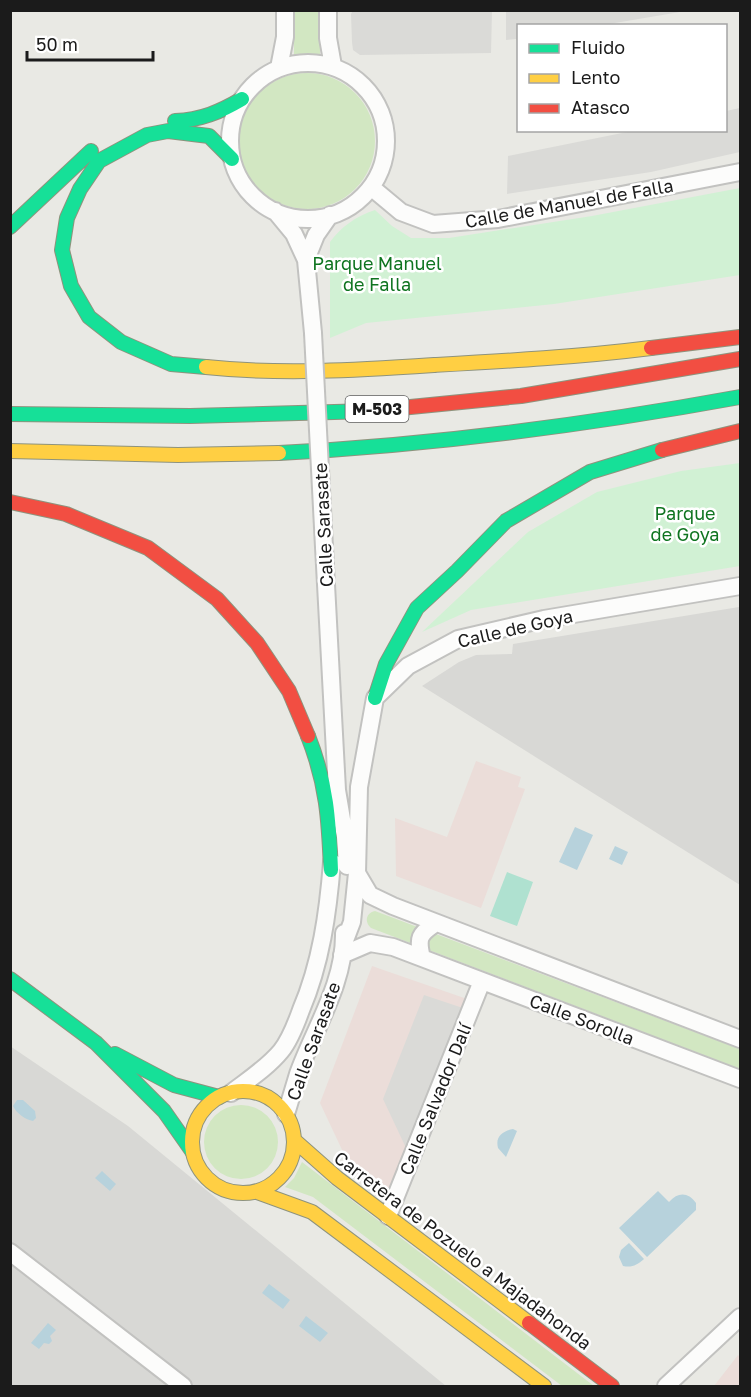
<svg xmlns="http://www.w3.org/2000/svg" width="751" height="1397" font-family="'Golos Text',sans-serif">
<rect width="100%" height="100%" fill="#e9e9e4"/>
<!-- residential -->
<path fill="#d8d8d5" d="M 739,607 L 740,885 L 422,686 L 459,662 L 476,655 L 512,654 L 513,644 Z
M 10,1046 L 128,1126 L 446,1386 L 11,1386 Z"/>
<!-- commercial -->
<path fill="#ebddd9" d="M 476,761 L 521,777 L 518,787 L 525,789 L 481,908 L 396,876 L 395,818 L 447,837 Z
M 372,966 L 467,999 L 391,1191 L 381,1193 L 352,1171 L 320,1103 Z
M 738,1355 L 740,1357 L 740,1386 L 714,1386 Z"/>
<!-- grass -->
<path fill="#d2e7c2" d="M 294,11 L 320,11 L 320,54 L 294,55 Z
M239 141a68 68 0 1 1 136 0a68 68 0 1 1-136 0Z
M 375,911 L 740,1049 L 740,1069 L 371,928 C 364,922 366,913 375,911 Z
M204 1142a37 37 0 1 1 74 0a37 37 0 1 1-74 0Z
M 302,1162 L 594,1386 L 562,1386 L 313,1197 L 285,1187 L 294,1178 Z"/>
<!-- park -->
<path fill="#d1f1d4" d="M 740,188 L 740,275 L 554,304 L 366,323 L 330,338 L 330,242 C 341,227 356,216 375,210 L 392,226 L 411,238 L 449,238 L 592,216 Z
M 740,463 L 740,566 L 471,610 L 422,632 L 528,532 L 597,492 L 681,471 Z"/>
<!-- pitch -->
<path fill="#afe1d0" d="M 507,872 L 533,882 L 517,926 L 490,916 Z"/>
<!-- parking -->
<path fill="#dadad7" d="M 353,10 L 492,11 L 491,53 L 360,55 L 353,50 L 352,42 L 351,14 Z
M 506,11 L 506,10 L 686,11 L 603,25 L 518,26 L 518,42 L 516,39 L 506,40 Z
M 740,108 L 740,152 L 651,172 L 507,194 L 508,156 L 632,131 L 726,130 L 726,111 Z
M 424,995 L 463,1008 L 407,1150 L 383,1099 Z"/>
<!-- water -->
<path fill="#b7d2dc" d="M 575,827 L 593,835 L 577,870 L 559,862 Z
M 615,846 L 628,852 L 622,865 L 609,859 Z
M 17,1100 L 23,1100 L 35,1111 L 36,1118 L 33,1121 C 26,1120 16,1113 13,1106 Z
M 513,1129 L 517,1131 L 506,1157 L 498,1148 C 495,1136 503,1131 513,1129 Z
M 102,1171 L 116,1184 L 110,1191 L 95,1178 Z
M 658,1191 L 669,1202 C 678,1192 688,1192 696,1203 L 696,1210 L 647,1257 L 619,1228 Z
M 629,1243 L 644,1259 C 637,1265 632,1268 623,1266 L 619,1257 L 621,1250 Z
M 269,1284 L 290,1300 L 283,1309 L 262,1293 Z
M 306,1316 L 328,1333 L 320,1342 L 299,1326 Z
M 48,1323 L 56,1330 L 50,1336 L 52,1341 L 49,1344 L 44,1343 L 39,1349 L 31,1343 Z"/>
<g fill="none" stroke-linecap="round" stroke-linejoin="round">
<!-- street casing -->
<g stroke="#c2c2c0" stroke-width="20">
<path id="street" d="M 328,10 L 328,38 L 333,66
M230 141a78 78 0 1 1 156 0a78 78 0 1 1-156 0Z
M 279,68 L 285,37 L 285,10
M 371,187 L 401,212 L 433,224 L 498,219 L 740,172
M 275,211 L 294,234 L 306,260 L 313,333
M 306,260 L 316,235 L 330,215
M 324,547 L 337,790 L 345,837 L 347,866
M 357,873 L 370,895 L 393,906 L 740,1039
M 344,943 L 352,922 L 357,873 L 359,787 L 375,698 L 408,666 L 458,639 L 544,619 L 740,586
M 342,955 L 370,943 L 393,947 L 740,1079
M 422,958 C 417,938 419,934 436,923
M 231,1093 C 248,1080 267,1068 281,1051 C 290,1040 296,1024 301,1010 C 321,963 328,913 332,862
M 286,1114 C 290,1101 294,1087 298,1074 C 314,1029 345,983 344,933
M 388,1216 L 482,981
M 10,1252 L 183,1386
M 666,1386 L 740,1317"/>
</g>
<!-- fast casing -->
<g stroke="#8e937d" stroke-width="16">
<path id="fast" d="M 175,121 C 201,120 220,112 242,99
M 10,227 L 91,151
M 206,367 L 171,364 L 121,342 L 89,317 L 71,286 L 62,250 L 67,218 L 80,189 L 99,161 L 147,135 L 168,131 L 209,136 L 232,159
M 10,414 L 190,416 L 370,411
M 279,453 C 434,445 587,425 740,397
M 375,698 L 386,664 L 417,608 L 457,571 L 506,521 L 590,472 L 662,450
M 308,736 C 327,784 329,820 331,870
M 10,979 L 96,1043 L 164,1111 L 192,1151
M 115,1054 L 174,1085 L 219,1097"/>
</g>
<!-- slow casing -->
<g stroke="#8e937d" stroke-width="16">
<path id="slow" d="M 206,367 C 282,375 358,370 434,365 C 506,361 579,357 651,348
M 10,451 L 178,455 L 279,453
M192 1142a51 51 0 1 1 102 0a51 51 0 1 1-102 0Z
M 294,1140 L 337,1178 L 529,1323
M 257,1192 L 312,1212 L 544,1386"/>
</g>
<!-- jam casing -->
<g stroke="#8e937d" stroke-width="16">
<path id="jam" d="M 651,348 L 740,337
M 370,411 L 521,396 L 740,359
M 662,450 L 740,431
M 10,502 L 66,514 L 148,548 L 217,599 L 257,643 L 289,691 L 308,736
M 529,1323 L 612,1386"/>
</g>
<!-- street -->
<use href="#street" stroke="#fcfcfb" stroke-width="16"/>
<!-- fast -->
<use href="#fast" stroke="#16e098" stroke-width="14"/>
<!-- slow -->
<use href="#slow" stroke="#ffcf43" stroke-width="14"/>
<!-- jam -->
<use href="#jam" stroke="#f24e42" stroke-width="14"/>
<!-- street-bridge casing -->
<g stroke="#c2c2c0" stroke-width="20" stroke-linecap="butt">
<path id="street-bridge" d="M 313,333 L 324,547"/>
</g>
<!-- street-bridge -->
<use href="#street-bridge" stroke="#fcfcfb" stroke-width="16"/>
</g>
<g text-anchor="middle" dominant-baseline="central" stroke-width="5" stroke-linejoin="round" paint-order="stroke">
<!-- shield labels -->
<rect fill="#fff" stroke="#5f5f5f" stroke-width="1.5" x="345.5" y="396" width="63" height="26" rx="4.5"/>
<g font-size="16" font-weight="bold" fill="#1b1b1b">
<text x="377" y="409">M-503</text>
</g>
<!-- street labels -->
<g font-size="18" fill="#1b1b1b" stroke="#fff">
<text transform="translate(569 203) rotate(-10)">Calle de Manuel de Falla</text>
<text transform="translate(323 525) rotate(-93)">Calle Sarasate</text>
<text transform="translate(515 628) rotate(-13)">Calle de Goya</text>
<text transform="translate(582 1019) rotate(21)">Calle Sorolla</text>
<text transform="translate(313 1041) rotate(-70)">Calle Sarasate</text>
<text transform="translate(435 1099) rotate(-68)">Calle Salvador Dalí</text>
<text transform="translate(463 1250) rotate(37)">Carretera de Pozuelo a Majadahonda</text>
</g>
<!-- park labels -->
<g font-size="18" fill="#0f7420" stroke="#fff">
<text x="377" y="263">Parque Manuel<tspan x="377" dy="21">de Falla</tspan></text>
<text x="685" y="513">Parque<tspan x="685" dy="21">de Goya</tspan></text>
</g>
</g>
<!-- border -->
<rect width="751" height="1397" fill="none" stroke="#1b1b1b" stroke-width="24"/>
<!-- legend -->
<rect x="517" y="24" width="210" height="108" fill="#ffffff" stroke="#a4a4a4" stroke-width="1.5"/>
<rect x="529" y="44" width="30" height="9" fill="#16e098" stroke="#a4a4a4" stroke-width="1.5"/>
<text x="571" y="54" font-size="18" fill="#1b1b1b">Fluido</text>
<rect x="529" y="74" width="30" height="9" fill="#ffcf43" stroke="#a4a4a4" stroke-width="1.5"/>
<text x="571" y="84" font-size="18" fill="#1b1b1b">Lento</text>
<rect x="529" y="104" width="30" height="9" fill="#f24e42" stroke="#a4a4a4" stroke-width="1.5"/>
<text x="571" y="114" font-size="18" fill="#1b1b1b">Atasco</text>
<!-- scale -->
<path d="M27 51v9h126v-9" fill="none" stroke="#1b1b1b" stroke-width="3"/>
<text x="36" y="51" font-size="18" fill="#1b1b1b" stroke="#ffffff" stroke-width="4.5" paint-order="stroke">50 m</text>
</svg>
